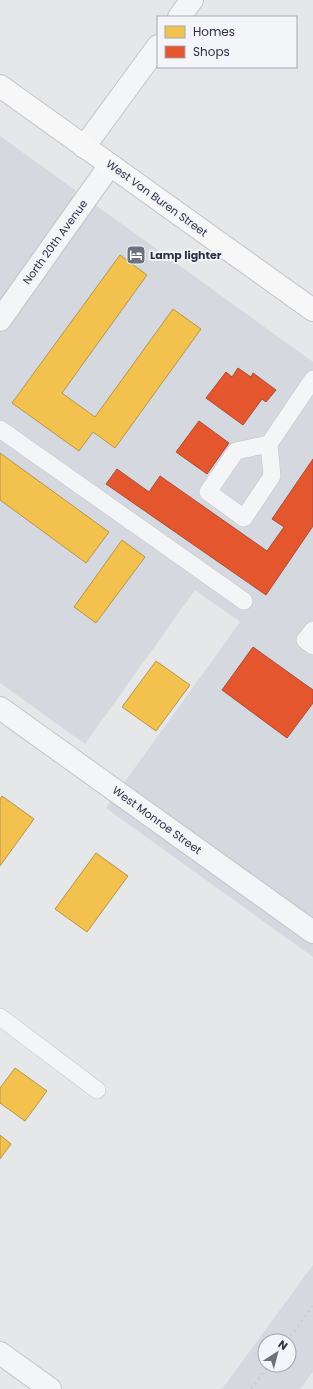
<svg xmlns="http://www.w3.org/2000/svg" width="313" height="1389" font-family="Poppins,sans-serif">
<rect width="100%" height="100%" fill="#e5e7e9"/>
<!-- built -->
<path fill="#d5d8de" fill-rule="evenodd" d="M 0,136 L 313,362 L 313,957 L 106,808 L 240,622 L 195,590 L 85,744 L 0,683 Z
M 313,1265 L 313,1372 L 300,1389 L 222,1389 ZM 265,1341 L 289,1341 L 289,1365 L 265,1365 Z"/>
<!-- homes -->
<path fill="#f2c14e" stroke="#b6964b" d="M 120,255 L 147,275 L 62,393 L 95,417 L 173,309 L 201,329 L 115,448 L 93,432 L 79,451 L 12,403 Z
M 0,453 L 109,532 L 86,563 L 0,500 Z
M 122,540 L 145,557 L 96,623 L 74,607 Z
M 156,661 L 190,685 L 156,731 L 122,707 Z
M 2,796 L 34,819 L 0,866 L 0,799 Z
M 96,853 L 128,876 L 87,932 L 55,909 Z
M 15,1068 L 47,1091 L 25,1121 L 0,1103 L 0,1088 Z
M 0,1135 L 11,1144 L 0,1159 Z"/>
<!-- shops -->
<path fill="#e4572e" stroke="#ac4c35" d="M 238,368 L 251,377 L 253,373 L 276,390 L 266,402 L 262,399 L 243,425 L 206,398 L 226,372 L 232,377 Z
M 199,421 L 229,443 L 207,474 L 176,452 Z
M 313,459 L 313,526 L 266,595 L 106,484 L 117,469 L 149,492 L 160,476 L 267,551 L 284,527 L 272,519 Z
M 253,647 L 313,690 L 313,703 L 287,738 L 222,690 Z"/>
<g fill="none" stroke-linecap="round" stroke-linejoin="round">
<!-- service casing -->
<g stroke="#c2c4c7" stroke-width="18">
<path id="service" d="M 0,429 L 244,601
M 269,444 L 236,451 L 208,492 L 244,518 L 272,476 L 269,444 L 313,379
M 313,630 L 305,640 L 313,646
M 0,1017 L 97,1090"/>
</g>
<!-- minor casing -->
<g stroke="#c2c4c7" stroke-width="24">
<path id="minor" d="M 179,17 L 192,0
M 84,147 L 158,46
M 0,320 L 110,165
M 0,708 L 313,932"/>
</g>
<!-- tertiary casing -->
<g stroke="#c2c4c7" stroke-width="24">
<path id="tertiary" d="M 0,1353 L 50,1389"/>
</g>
<!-- primary casing -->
<g stroke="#c2c4c7" stroke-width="24">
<path id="primary" d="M 0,86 L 313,310"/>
</g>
<!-- service -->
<use href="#service" stroke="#f4f5f6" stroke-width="17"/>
<!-- minor -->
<use href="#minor" stroke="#f4f5f6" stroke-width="22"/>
<!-- tertiary -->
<use href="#tertiary" stroke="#f4f5f6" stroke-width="22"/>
<!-- primary -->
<use href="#primary" stroke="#f7f7f8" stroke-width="22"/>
<!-- rail -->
<path stroke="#cecfd1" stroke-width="3" stroke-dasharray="2 4" stroke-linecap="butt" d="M 287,1341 L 313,1306
M 251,1389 L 269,1365"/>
</g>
<!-- icons -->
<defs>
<g id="hotel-square" transform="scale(1)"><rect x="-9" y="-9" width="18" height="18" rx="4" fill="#6c717e" stroke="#f3f5f8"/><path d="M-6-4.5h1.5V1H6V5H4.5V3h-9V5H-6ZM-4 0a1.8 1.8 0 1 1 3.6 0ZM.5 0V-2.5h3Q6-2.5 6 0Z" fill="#fff"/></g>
</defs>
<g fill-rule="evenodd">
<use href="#hotel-square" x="136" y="255"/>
</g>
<g text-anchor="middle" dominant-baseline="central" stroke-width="4" stroke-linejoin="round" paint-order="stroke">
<!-- street labels -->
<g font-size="11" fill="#2b3244" stroke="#f3f5f8">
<text transform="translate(157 198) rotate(36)">West Van Buren Street</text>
<text transform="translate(55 242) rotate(-54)">North 20th Avenue</text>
<text transform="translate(157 820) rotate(36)">West Monroe Street</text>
</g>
<!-- poi labels -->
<g font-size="11" font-weight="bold" fill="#2b3244" stroke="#f3f5f8" text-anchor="start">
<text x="150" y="255">Lamp lighter</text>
</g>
</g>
<!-- legend -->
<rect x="157" y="16" width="140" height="52" fill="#f3f5f8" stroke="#a3a7b0"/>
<rect x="165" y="26" width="20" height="12" fill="#f2c14e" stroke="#a3a7b0"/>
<text x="193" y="36" font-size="12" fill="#2b3244">Homes</text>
<rect x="165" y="46" width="20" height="12" fill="#e4572e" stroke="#a3a7b0"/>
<text x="193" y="56" font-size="12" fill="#2b3244">Shops</text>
<!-- north arrow -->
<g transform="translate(277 1353) rotate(36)"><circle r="19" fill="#f3f5f8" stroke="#a3a7b0"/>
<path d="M0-3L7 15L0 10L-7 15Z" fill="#6c717e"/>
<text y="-6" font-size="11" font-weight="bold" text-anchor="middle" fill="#2b3244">N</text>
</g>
</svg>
